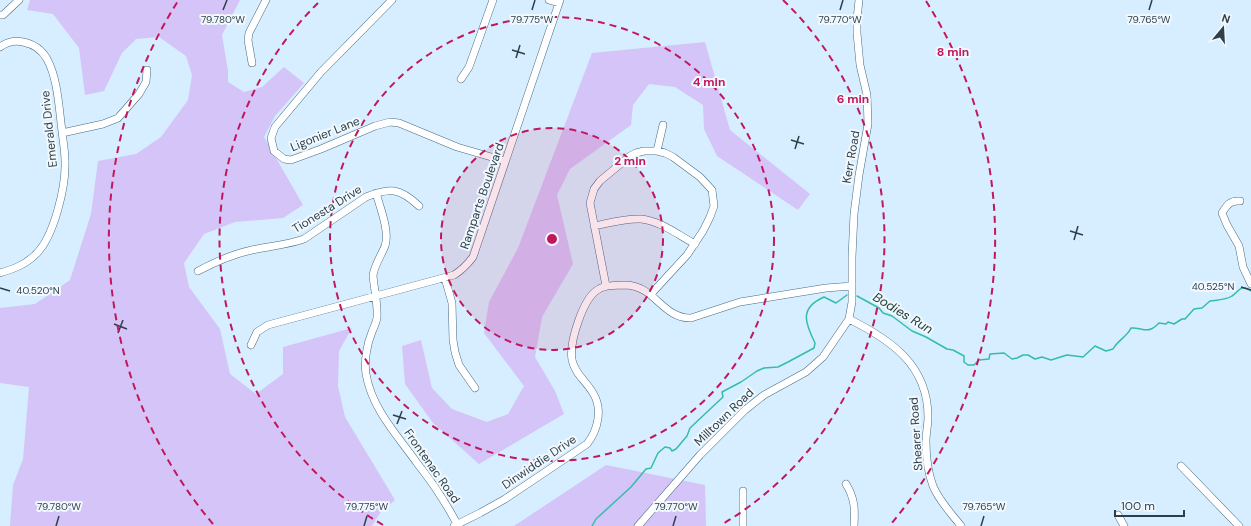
<svg xmlns="http://www.w3.org/2000/svg" width="1251" height="526" font-family="'DM Sans',sans-serif">
<rect width="100%" height="100%" fill="#d6eeff"/>
<!-- green -->
<path fill="#d4c4f7" d="M 30,0 L 240,0 L 222,35 L 228,71 L 228,82 L 244,92 L 262,87 L 284,67 L 304,83 L 275,116 L 264,137 L 303,205 L 283,218 L 235,222 L 204,234 L 184,263 L 189,287 L 220,329 L 230,374 L 256,394 L 283,374 L 283,347 L 352,328 L 339,351 L 338,386 L 345,417 L 395,500 L 380,513 L 372,526 L 10,526 L 13,485 L 23,459 L 29,387 L 0,383 L 0,308 L 35,304 L 70,280 L 91,214 L 98,161 L 136,154 L 161,137 L 188,100 L 192,75 L 186,56 L 159,37 L 136,39 L 122,53 L 104,91 L 85,95 L 79,48 L 53,14 L 27,10 Z
M 705,42 L 730,130 L 810,194 L 798,210 L 717,156 L 704,129 L 703,105 L 675,87 L 649,84 L 633,105 L 631,125 L 570,169 L 557,195 L 573,264 L 542,317 L 535,357 L 555,391 L 564,414 L 479,464 L 433,423 L 405,384 L 402,346 L 421,340 L 432,388 L 452,409 L 487,422 L 508,414 L 524,386 L 484,333 L 489,302 L 518,248 L 592,53 Z
M 606,465 L 705,485 L 706,526 L 514,526 Z"/>
<g fill="none" stroke-linecap="round" stroke-linejoin="round">
<!-- stream -->
<path stroke="#34bda7" stroke-width="1.5" d="M 857,296 L 879,308 L 883,313 L 892,316 L 912,331 L 926,337 L 947,349 L 953,350 L 964,356 L 964,362 L 968,365 L 974,365 L 979,360 L 989,359 L 990,354 L 1004,353 L 1012,359 L 1017,358 L 1023,355 L 1028,355 L 1035,359 L 1042,357 L 1051,360 L 1067,355 L 1083,357 L 1095,346 L 1106,351 L 1113,349 C 1118,340 1127,337 1131,328 C 1138,327 1146,332 1151,329 C 1154,328 1157,325 1159,323 L 1166,324 L 1168,322 L 1174,324 L 1182,319 L 1185,319 L 1194,309 L 1202,308 L 1210,301 C 1217,300 1226,300 1232,296 C 1239,292 1240,283 1251,291
M 592,526 L 596,519 L 631,487 L 646,469 L 651,468 L 658,453 L 665,447 L 670,448 L 672,451 L 676,449 L 687,436 L 690,428 L 723,397 L 722,392 L 741,382 L 757,371 L 764,368 L 778,367 L 788,362 L 814,348 L 815,343 C 805,323 799,308 824,297 L 836,303 L 847,295"/>
<!-- minor casing -->
<g stroke="#476b83" stroke-width="8">
<path id="minor" d="M 392,0 L 321,72 L 275,127 L 271,138 L 274,151 L 284,159 L 291,160 L 321,149 L 375,126 L 390,122 L 399,123 L 457,147 L 505,161
M 549,0 L 559,3
M 0,15 L 3,15 L 19,0
M 0,47 C 7,42 15,40 23,42 C 33,44 42,50 47,59 C 58,79 59,109 62,131 C 63,141 65,151 65,161 C 66,186 54,238 35,255 C 25,265 13,269 0,273
M 252,63 L 248,40 L 249,33 L 266,0
M 461,79 L 469,67 L 493,0
M 62,133 L 103,124 L 118,118 L 139,94 L 146,82 L 147,70
M 657,151 L 663,125
M 376,193 C 380,207 390,232 385,246 C 381,256 375,264 373,275 C 374,289 378,304 377,318 C 376,323 374,327 372,332 C 367,344 364,361 366,374 C 372,409 397,435 417,463 C 432,482 446,503 457,524
M 1240,201 C 1230,200 1227,205 1222,213 L 1227,225 L 1239,246 L 1243,267 L 1251,284
M 594,226 C 609,223 626,218 641,219 C 661,221 678,235 695,244
M 198,271 C 215,262 233,254 252,250 C 270,246 287,245 304,239 L 366,197 C 390,187 400,188 419,206
M 445,278 L 452,303 L 453,340 L 455,352 L 459,365 L 475,388
M 606,286 L 590,203 L 594,189 L 600,181 L 630,156 L 636,153 L 644,151 L 657,151 L 665,153 L 673,157 L 700,177 L 712,190 L 714,206 L 710,217 L 703,231 L 687,255 L 651,294
M 849,319 C 891,340 928,365 928,417 C 928,425 926,433 926,441 C 926,455 928,473 933,486 C 939,501 951,513 961,526
M 251,345 L 257,332 L 268,325 L 454,275 C 462,270 467,265 473,257 L 560,0
M 1181,466 L 1239,526
M 846,484 C 855,499 855,509 854,526
M 743,491 L 743,526
M 1118,515 L 1124,526
M 454,526 L 480,513 L 505,499 L 587,444 C 598,430 603,409 593,393 C 586,381 575,374 572,360 C 569,343 583,297 599,289 C 605,285 618,285 626,285 C 655,286 663,319 691,318 L 740,302 L 826,288 L 852,286
M 638,526 L 700,455 L 745,410 L 764,395 L 806,372 L 823,357 L 849,319 L 852,302 L 852,257 L 854,214 L 859,175 L 868,124 L 867,95 L 860,65 L 857,33 L 857,19 L 859,0"/>
</g>
<!-- minor -->
<use href="#minor" stroke="#fff" stroke-width="7"/>
</g>
<!-- ticks -->
<path fill="none" stroke="#2f3f4a" stroke-width="1.5" d="M 223,10 L 227,0M 532,10 L 535,0M 840,10 L 843,0M 1149,10 L 1152,0M 512,50 L 525,54M 516,58 L 520,45M 791,140 L 804,144M 795,149 L 799,136M 1070,231 L 1083,235M 1074,240 L 1078,226M 1241,287 L 1251,290M 0,288 L 10,291M 114,324 L 127,329M 118,333 L 123,320M 393,415 L 406,419M 397,424 L 402,411M 56,526 L 59,516M 364,526 L 367,516M 673,526 L 676,516M 981,526 L 984,516"/>
<!-- distance rings -->
<circle cx="552" cy="239" r="111" fill="#c2185b" fill-opacity=".12"/>
<g fill="none" stroke="#c2185b" stroke-width="2" stroke-dasharray="7 5">
<circle cx="552" cy="239" r="111"/>
<circle cx="552" cy="239" r="222"/>
<path d="M383 525A332 332 0 0 1 321 0M783 0A332 332 0 0 1 721 525"/>
<path d="M213 524A443 443 0 0 1 178 1M926 1A443 443 0 0 1 891 524"/>
</g>
<g text-anchor="middle" dominant-baseline="central" stroke-width="4" stroke-linejoin="round" paint-order="stroke">
<!-- street labels -->
<g font-size="12" fill="#2f3f4a" stroke="#f1f9fe">
<text transform="translate(49 129) rotate(-96)">Emerald Drive</text>
<text transform="translate(325 134) rotate(-22)">Ligonier Lane</text>
<text transform="translate(851 157) rotate(-80)">Kerr Road</text>
<text transform="translate(482 196) rotate(-71)">Ramparts Boulevard</text>
<text transform="translate(327 209) rotate(-32)">Tionesta Drive</text>
<text transform="translate(724 417) rotate(-44)">Milltown Road</text>
<text transform="translate(916 434) rotate(-94)">Shearer Road</text>
<text transform="translate(539 462) rotate(-34)">Dinwiddie Drive</text>
<text transform="translate(432 466) rotate(55)">Frontenac Road</text>
</g>
<!-- water labels -->
<g font-size="13" font-style="italic" fill="#233f39" stroke="#f1f9fe">
<text transform="translate(903 313) rotate(31)">Bodies Run</text>
</g>
</g>
<g font-size="10" text-anchor="middle" fill="#2f3f4a" stroke="#f1f9fe" stroke-width="4" stroke-linejoin="round" paint-order="stroke">
<text x="223" y="23">79.780°W</text>
<text x="532" y="23">79.775°W</text>
<text x="840" y="23">79.770°W</text>
<text x="1149" y="23">79.765°W</text>
<text x="1213" y="290">40.525°N</text>
<text x="38" y="294">40.520°N</text>
<text x="59" y="510">79.780°W</text>
<text x="367" y="510">79.775°W</text>
<text x="676" y="510">79.770°W</text>
<text x="984" y="510">79.765°W</text>
</g>
<circle cx="552" cy="239" r="6" fill="#c2185b" stroke="#f1f9fe" stroke-width="2"/>
<g font-size="12" text-anchor="middle" font-weight="bold" fill="#c2185b" stroke="#f1f9fe" stroke-width="4" stroke-linejoin="round" paint-order="stroke">
<text x="953" y="56">8 min</text>
<text x="709" y="86">4 min</text>
<text x="853" y="103">6 min</text>
<text x="630" y="165">2 min</text>
</g>
<!-- north arrow -->
<g transform="translate(1223 28) rotate(18)" stroke="#f1f9fe" stroke-width="3" paint-order="stroke">
<path d="M0-3L7 15L0 10L-7 15Z" fill="#2f3f4a"/>
<text y="-6" font-size="11" font-weight="bold" text-anchor="middle" fill="#2f3f4a">N</text>
</g>
<!-- scale -->
<path d="M1115 510v6h69v-6" fill="none" stroke="#2f3f4a" stroke-width="2"/>
<text x="1121" y="510" font-size="12" fill="#2f3f4a" stroke="#f1f9fe" stroke-width="3" paint-order="stroke">100 m</text>
</svg>
